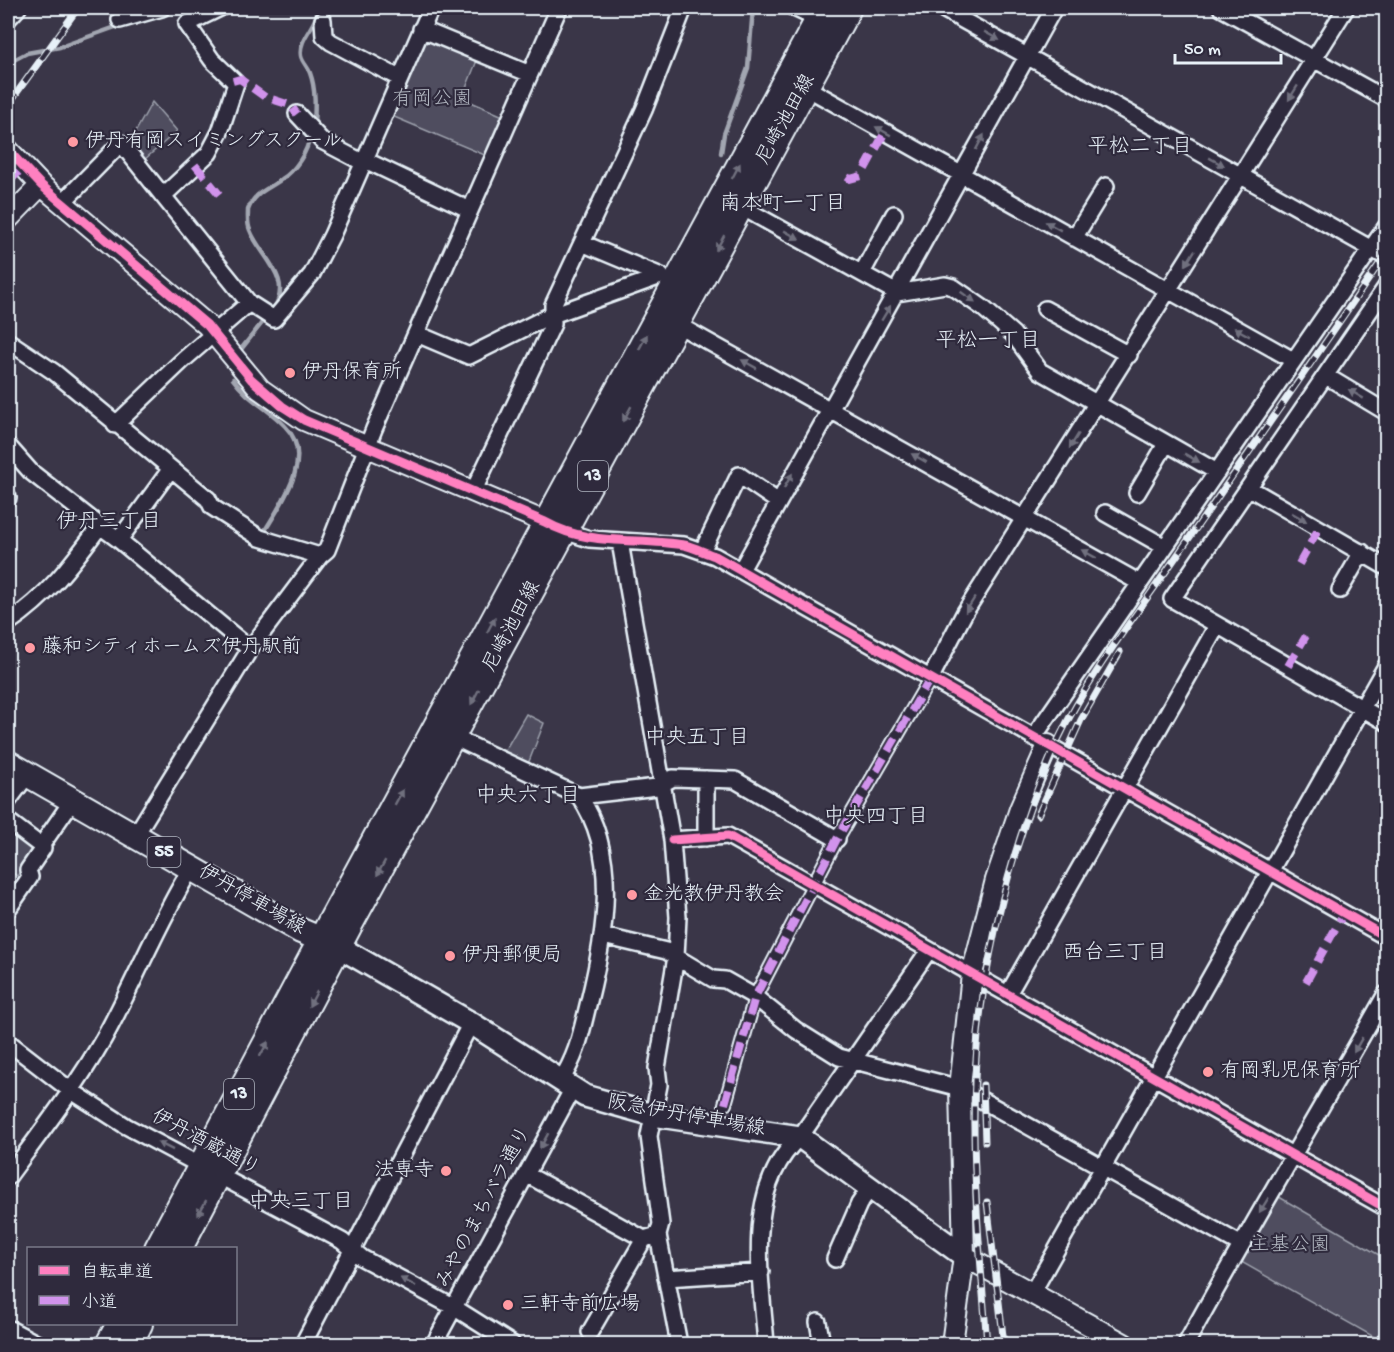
<svg xmlns="http://www.w3.org/2000/svg" width="1394" height="1352" font-family="'Gochi Hand','Klee One',sans-serif">
<rect width="100%" height="100%" fill="#3a3648"/>
<filter id="ink" filterUnits="userSpaceOnUse"><feTurbulence type="fractalNoise" baseFrequency=".0167" numOctaves="2"/><feDisplacementMap in="SourceGraphic" scale="12" xChannelSelector="R" yChannelSelector="G"/><feConvolveMatrix kernelMatrix="1 2 1 2 8 2 1 2 1" color-interpolation-filters="sRGB"/></filter>
<g filter="url(#ink)">
<!-- green -->
<path fill="#504e5f" stroke="#9ca0ac" stroke-width="1.5" d="M 431,38 L 478,58 L 462,98 L 503,116 L 487,156 L 392,116 L 425,41 Z
M 152,102 L 177,131 L 144,160 L 130,142 Z
M 526,714 L 544,723 L 528,764 L 504,752 Z
M 8,828 L 37,848 L 17,876 L 13,873 L 9,879 Z
M 1274,1194 L 1386,1259 L 1386,1330 L 1381,1341 L 1236,1259 Z"/>
<g fill="none" stroke-linecap="round" stroke-linejoin="round">
<!-- stream -->
<path stroke="#a2a6b1" stroke-width="4.5" d="M 163,12 L 178,8
M 8,63 L 27,53 L 60,47 L 121,25
M 314,125 C 315,108 316,89 310,73 C 308,67 302,62 301,56 C 298,38 318,25 318,8
M 721,153 L 724,134 L 748,68 L 753,8
M 274,308 C 294,278 259,255 250,230 C 247,223 248,217 248,210 C 254,192 269,189 282,179 C 295,171 308,151 310,136
M 242,348 L 265,319
M 233,379 C 248,400 268,408 285,426 C 316,457 281,504 264,532"/>
<!-- pedestrian casing -->
<g stroke="#e8f1f8" stroke-width="16">
<path id="pedestrian" d="M 725,1104 L 755,997 L 837,839 L 930,679"/>
</g>
<!-- minor casing -->
<g stroke="#e8f1f8" stroke-width="20">
<path id="minor" d="M 220,8 L 187,24 L 212,60 L 236,83 L 220,132 L 209,153 L 163,196 L 249,303 L 274,319 L 312,274 L 332,235 L 431,8
M 794,8 L 817,19
M 941,8 L 1386,257
M 1221,8 L 1386,99
M 8,19 L 18,8
M 120,20 L 162,8
M 323,20 L 324,36 L 331,42 L 399,78
M 421,29 L 530,74
M 798,83 L 1293,360
M 297,114 L 322,141 L 364,163
M 365,160 L 470,210
M 63,202 L 121,143 L 163,196
M 736,204 L 897,293 L 945,285 L 953,287 L 983,308 L 1013,334 L 1040,371 L 1217,472
M 1074,238 L 1106,186
M 862,273 L 894,214
M 1386,287 L 1172,599 L 1386,722
M 1045,309 L 1129,355
M 671,321 L 1140,583
M 417,334 L 469,356 L 547,317 L 661,276 L 582,243
M 8,341 L 54,372 L 208,499 L 212,507 L 260,538 L 320,556 L 327,550 L 374,429 L 559,8
M 1326,376 L 1386,412
M 115,425 L 182,361 L 249,303
M 8,446 L 31,472 L 100,526
M 1249,488 L 1386,567
M 473,492 L 553,324 L 553,305 L 644,110 L 684,8
M 1137,493 L 1166,444
M 8,498 L 8,497
M 1105,513 L 1165,547
M 558,529 L 589,539 L 684,545 L 715,556 L 1386,937
M 119,540 L 250,649
M 620,542 L 672,840 L 678,917 L 676,957 L 657,1068 L 659,1085 L 649,1136 L 661,1224 L 658,1235
M 702,552 L 739,475 L 777,501
M 741,570 L 1054,8
M 1340,590 L 1362,552
M 8,623 C 48,596 71,565 100,526 L 119,540 L 170,470
M 930,679 L 965,612 L 1346,8
M 449,731 L 453,737 L 579,796 L 657,787 L 673,778 L 735,780 L 837,839
M 1033,738 L 1386,227
M 8,801 L 28,774
M 8,821 L 41,846
M 135,836 L 250,649 L 320,556
M 706,838 L 706,779
M 672,840 L 728,836 L 1386,1208
M 8,909 L 30,877 L 28,870 L 43,848 L 41,846 L 72,801
M 603,936 L 666,951 L 713,979 L 725,980 L 755,997 L 796,1030 L 839,1057 L 960,1088 L 1240,1244
M 1008,994 L 1217,626
M 8,1042 L 70,1090 L 126,1126 L 342,1241 L 362,1258 L 455,1308 L 512,1344
M 560,1082 C 578,1054 581,1033 589,1001 C 605,936 620,854 579,796
M 526,1174 L 644,1239 L 658,1235 L 679,1344
M 8,1177 C 41,1132 76,1087 104,1038 C 135,982 158,922 192,867
M 835,1259 L 859,1204 L 870,1188
M 666,1278 L 761,1272
M 1032,1293 L 1386,666
M 818,1322 L 822,1344
M 8,1328 L 38,1344
M 590,1332 L 644,1239
M 303,1344 L 471,1023
M 434,1344 L 572,1090
M 766,1344 C 761,1276 743,1188 800,1137 L 929,950
M 1186,1344 C 1250,1226 1320,1111 1386,994
M 1384,1344 L 1386,1340"/>
</g>
<!-- tertiary casing -->
<g stroke="#e8f1f8" stroke-width="24">
<path id="tertiary" d="M 8,150 L 41,185 L 207,325 L 260,389 L 304,420 L 545,522
M 8,219 L 41,185
M 964,1256 L 1124,1344
M 952,1344 L 964,1256 L 960,1088 L 972,974 L 996,880 L 1020,809 L 1048,745"/>
</g>
<!-- secondary casing -->
<g stroke="#e8f1f8" stroke-width="26">
<path id="secondary" d="M 339,947 L 471,1023 L 585,1096 L 653,1115 L 800,1137 L 964,1256"/>
</g>
<!-- primary casing -->
<g stroke="#e8f1f8" stroke-width="28">
<path id="primary" d="M 8,763 L 301,931 L 334,945
M 157,1248 L 332,918 L 824,8
M 180,1248 L 349,927 L 849,8
M 108,1344 L 119,1324
M 130,1344 L 140,1324"/>
</g>
<!-- pedestrian -->
<use href="#pedestrian" stroke="#2f2a3d" stroke-width="12"/>
<!-- minor -->
<use href="#minor" stroke="#2f2a3d" stroke-width="15"/>
<!-- tertiary -->
<use href="#tertiary" stroke="#2f2a3d" stroke-width="20"/>
<!-- secondary -->
<use href="#secondary" stroke="#2f2a3d" stroke-width="21"/>
<!-- primary -->
<use href="#primary" stroke="#2f2a3d" stroke-width="24"/>
<!-- rail casing -->
<g stroke="#e8f1f8" stroke-width="7">
<path id="rail" d="M 8,105 L 78,8
M 1038,815 L 1081,720 L 1120,652
M 983,1085 L 985,1142
M 987,1202 L 1004,1344
M 987,1344 C 978,1229 965,1109 983,995 C 997,908 1021,820 1058,740 C 1091,671 1140,610 1183,547 C 1251,450 1319,352 1386,254"/>
</g>
<!-- rail -->
<use href="#rail" stroke="#2f2a3d" stroke-width="4.5" stroke-dasharray="14" stroke-linecap="butt"/>
<!-- quiet -->
<path stroke="#d193ec" stroke-width="8" stroke-dasharray="15 8" stroke-linecap="butt" d="M 233,81 L 240,79 L 265,97 L 290,105 L 297,114
M 195,165 L 224,200
M 8,167 L 19,178
M 847,177 L 850,179 L 861,176 L 885,132
M 1299,564 L 1319,528
M 1288,666 L 1306,636
M 1306,982 L 1344,913
M 725,1104 L 755,997 L 837,839 L 930,679"/>
<!-- cycleway casing -->
<g stroke="#2f2a3d" stroke-width="13">
<path id="cycleway" d="M 8,150 L 41,185 L 207,325 L 251,379 L 282,406 L 304,420 L 545,522 C 589,547 636,537 684,545 C 694,547 705,553 715,556 L 1386,937
M 672,840 L 728,836 L 1386,1208"/>
</g>
<!-- cycleway -->
<use href="#cycleway" stroke="#ff80c0" stroke-width="9"/>
</g>
<!-- one-way arrows -->
<defs><path id="oneway-solid" d="M-6-.8H1V-3.2L6.5 0L1 3.2V.8H-6Z" transform="scale(1.5)"/></defs>
<g fill="#70707e">
<use href="#oneway-solid" transform="translate(992 36) rotate(29)"/>
<use href="#oneway-solid" transform="translate(1293 93) rotate(122)"/>
<use href="#oneway-solid" transform="translate(883 131) rotate(-151)"/>
<use href="#oneway-solid" transform="translate(980 142) rotate(-62)"/>
<use href="#oneway-solid" transform="translate(1217 162) rotate(29)"/>
<use href="#oneway-solid" transform="translate(736 171) rotate(-62)"/>
<use href="#oneway-solid" transform="translate(1053 226) rotate(-151)"/>
<use href="#oneway-solid" transform="translate(792 235) rotate(29)"/>
<use href="#oneway-solid" transform="translate(720 243) rotate(119)"/>
<use href="#oneway-solid" transform="translate(1190 258) rotate(122)"/>
<use href="#oneway-solid" transform="translate(968 297) rotate(35)"/>
<use href="#oneway-solid" transform="translate(886 313) rotate(-59)"/>
<use href="#oneway-solid" transform="translate(1242 332) rotate(-151)"/>
<use href="#oneway-solid" transform="translate(643 342) rotate(-61)"/>
<use href="#oneway-solid" transform="translate(749 364) rotate(-151)"/>
<use href="#oneway-solid" transform="translate(1356 394) rotate(-149)"/>
<use href="#oneway-solid" transform="translate(627 414) rotate(119)"/>
<use href="#oneway-solid" transform="translate(1074 441) rotate(122)"/>
<use href="#oneway-solid" transform="translate(919 458) rotate(-151)"/>
<use href="#oneway-solid" transform="translate(1192 458) rotate(29)"/>
<use href="#oneway-solid" transform="translate(788 481) rotate(-61)"/>
<use href="#oneway-solid" transform="translate(1299 517) rotate(30)"/>
<use href="#oneway-solid" transform="translate(1089 554) rotate(-151)"/>
<use href="#oneway-solid" transform="translate(970 605) rotate(122)"/>
<use href="#oneway-solid" transform="translate(491 625) rotate(-62)"/>
<use href="#oneway-solid" transform="translate(475 697) rotate(118)"/>
<use href="#oneway-solid" transform="translate(399 797) rotate(-61)"/>
<use href="#oneway-solid" transform="translate(381 868) rotate(119)"/>
<use href="#oneway-solid" transform="translate(313 999) rotate(118)"/>
<use href="#oneway-solid" transform="translate(1358 1045) rotate(120)"/>
<use href="#oneway-solid" transform="translate(264 1049) rotate(-61)"/>
<use href="#oneway-solid" transform="translate(544 1141) rotate(119)"/>
<use href="#oneway-solid" transform="translate(165 1146) rotate(-153)"/>
<use href="#oneway-solid" transform="translate(1264 1205) rotate(122)"/>
<use href="#oneway-solid" transform="translate(202 1208) rotate(118)"/>
<use href="#oneway-solid" transform="translate(408 1282) rotate(-152)"/>
</g>
</g>
<!-- markers -->
<g fill="#ff9aa2" stroke="#2f2a3d" stroke-width="2">
<circle cx="73" cy="142" r="6"/>
<circle cx="290" cy="373" r="6"/>
<circle cx="30" cy="648" r="6"/>
<circle cx="632" cy="895" r="6"/>
<circle cx="450" cy="956" r="6"/>
<circle cx="1208" cy="1072" r="6"/>
<circle cx="446" cy="1171" r="6"/>
<circle cx="508" cy="1305" r="6"/>
</g>
<g text-anchor="middle" dominant-baseline="central" stroke-width="4.5" stroke-linejoin="round" paint-order="stroke">
<!-- shield labels -->
<g fill="#2f2a3d" stroke="#b0b5c0" stroke-width="1.5">
<rect x="578" y="461" width="30" height="30" rx="4.5"/>
<rect x="147.5" y="837" width="33" height="30" rx="4.5"/>
<rect x="224" y="1079" width="30" height="30" rx="4.5"/>
</g>
<g font-size="18" font-weight="bold" fill="#e8f1f8">
<text x="593" y="476">13</text>
<text x="164" y="852">55</text>
<text x="239" y="1094">13</text>
</g>
<!-- park labels -->
<g font-size="20" fill="#b3b8c2" stroke="#2f2a3d">
<text x="432" y="100">有岡公園</text>
<text x="1290" y="1246">主基公園</text>
</g>
<!-- street labels -->
<g font-size="20" fill="#e8f1f8" stroke="#2f2a3d">
<text transform="translate(787 120) rotate(-61)">尼崎池田線</text>
<text transform="translate(513 627) rotate(-62)">尼崎池田線</text>
<text transform="translate(251 901) rotate(30)">伊丹停車場線</text>
<text transform="translate(686 1117) rotate(10)">阪急伊丹停車場線</text>
<text transform="translate(205 1144) rotate(28)">伊丹酒蔵通り</text>
<text transform="translate(485 1208) rotate(-62)">みやのまちバラ通り</text>
</g>
<!-- poi labels -->
<g font-size="20" fill="#e8f1f8" stroke="#2f2a3d" text-anchor="start">
<text x="85" y="142">伊丹有岡スイミングスクール</text>
<text x="302" y="373">伊丹保育所</text>
<text x="42" y="648">藤和シティホームズ伊丹駅前</text>
<text x="644" y="895">金光教伊丹教会</text>
<text x="462" y="956">伊丹郵便局</text>
<text x="1220" y="1072">有岡乳児保育所</text>
<text x="434" y="1171" text-anchor="end">法専寺</text>
<text x="520" y="1305">三軒寺前広場</text>
</g>
<!-- neighbourhood labels -->
<g font-size="21" fill="#e8f1f8" stroke="#2f2a3d">
<text x="1140" y="148">平松二丁目</text>
<text x="783" y="205">南本町一丁目</text>
<text x="988" y="342">平松一丁目</text>
<text x="109" y="523">伊丹三丁目</text>
<text x="697" y="739">中央五丁目</text>
<text x="528" y="797">中央六丁目</text>
<text x="876" y="818">中央四丁目</text>
<text x="1115" y="954">西台三丁目</text>
<text x="301" y="1203">中央三丁目</text>
</g>
</g>
<!-- margin -->
<rect width="1394" height="1352" fill="none" stroke="#2f2a3d" stroke-width="30"/>
<rect x="15" y="15" width="1364" height="1322" fill="none" stroke="#e8f1f8" stroke-width="2" filter="url(#ink)"/>
<!-- legend -->
<rect x="27" y="1247" width="210" height="78" fill="#2f2a3d" stroke="#797a88" stroke-width="1.5"/>
<rect x="39" y="1266" width="30" height="9" fill="#ff80c0" stroke="#797a88" stroke-width="1.5"/>
<text x="81" y="1277" font-size="18" fill="#e8f1f8">自転車道</text>
<rect x="39" y="1296" width="30" height="9" fill="#d193ec" stroke="#797a88" stroke-width="1.5"/>
<text x="81" y="1307" font-size="18" fill="#e8f1f8">小道</text>
<!-- scale -->
<path d="M1175 54v9h106v-9" fill="none" stroke="#e8f1f8" stroke-width="3"/>
<text x="1184" y="54" font-size="18" fill="#e8f1f8" stroke="#2f2a3d" stroke-width="4.5" paint-order="stroke">50 m</text>
</svg>
